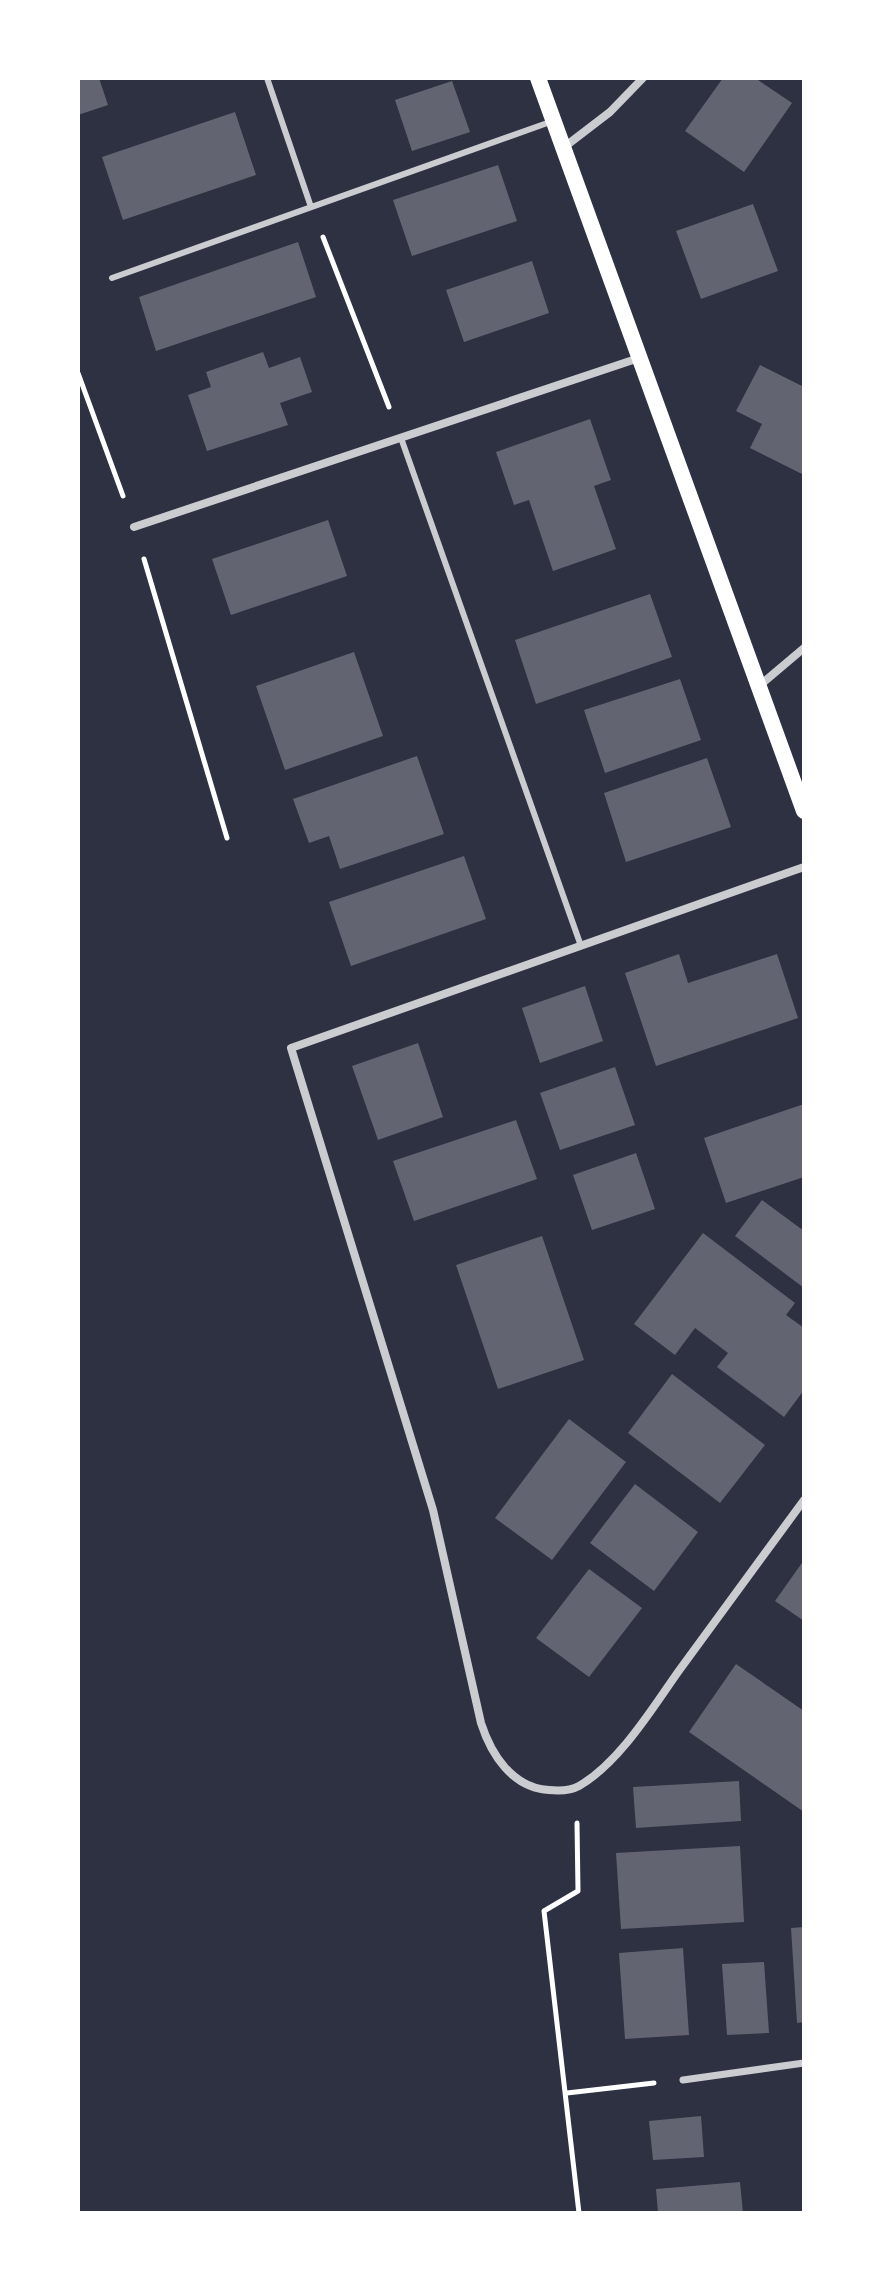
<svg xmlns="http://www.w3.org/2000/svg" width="882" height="2291" font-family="'Golos Text',sans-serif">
<rect width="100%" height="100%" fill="#2d3142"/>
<!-- building -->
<path fill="#626471" d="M 78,78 L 99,78 L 108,105 L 78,115 Z
M 723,78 L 755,78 L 792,103 L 744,172 L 685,131 Z
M 452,81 L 470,132 L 412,151 L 395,100 Z
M 235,112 L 256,175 L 123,220 L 102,157 Z
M 498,165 L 517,221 L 412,256 L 393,200 Z
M 753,204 L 778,271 L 701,299 L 676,231 Z
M 298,242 L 316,297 L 156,351 L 139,297 Z
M 532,261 L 549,313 L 464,342 L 446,290 Z
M 263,352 L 269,368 L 300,357 L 312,392 L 280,403 L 288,425 L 207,451 L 188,395 L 211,387 L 206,372 Z
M 760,365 L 804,387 L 804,475 L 750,448 L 762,424 L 736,411 Z
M 590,419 L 611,480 L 594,486 L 616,549 L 553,571 L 529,500 L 514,505 L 496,452 Z
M 328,520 L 347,576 L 231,615 L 212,559 Z
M 650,594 L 672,657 L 536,704 L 515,640 Z
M 354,652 L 383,736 L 285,770 L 256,686 Z
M 680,679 L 701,740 L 605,773 L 584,710 Z
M 417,756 L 444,834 L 340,869 L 329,836 L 309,843 L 293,799 Z
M 707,758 L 731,827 L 626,862 L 604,793 Z
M 464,856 L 486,919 L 351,966 L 329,902 Z
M 679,954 L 688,983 L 777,954 L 798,1018 L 656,1066 L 625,973 Z
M 585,986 L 603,1041 L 540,1063 L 522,1008 Z
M 418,1043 L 443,1117 L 378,1140 L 352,1066 Z
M 615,1067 L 635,1125 L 560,1150 L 540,1093 Z
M 804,1104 L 804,1177 L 726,1203 L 704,1138 Z
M 516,1120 L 537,1179 L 414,1221 L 393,1161 Z
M 636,1153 L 655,1209 L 592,1230 L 573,1175 Z
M 762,1200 L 804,1231 L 804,1288 L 735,1236 Z
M 703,1233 L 795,1303 L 786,1315 L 804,1328 L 804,1390 L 784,1417 L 717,1367 L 728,1353 L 695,1328 L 675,1355 L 634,1324 Z
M 542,1236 L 584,1360 L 498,1389 L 456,1265 Z
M 672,1374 L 765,1445 L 720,1503 L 628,1433 Z
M 569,1419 L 626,1462 L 552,1560 L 495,1518 Z
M 635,1484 L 698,1532 L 654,1591 L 590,1543 Z
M 804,1560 L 804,1621 L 775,1601 Z
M 589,1569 L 642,1608 L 589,1677 L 536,1638 Z
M 736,1664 L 804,1711 L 804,1812 L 689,1732 Z
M 739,1781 L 741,1821 L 636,1828 L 633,1787 Z
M 740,1846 L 744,1922 L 621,1929 L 616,1853 Z
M 804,1927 L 804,2022 L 797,2023 L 791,1928 Z
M 683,1948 L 689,2035 L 625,2039 L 619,1953 Z
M 764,1962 L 769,2033 L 727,2035 L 722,1964 Z
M 701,2116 L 704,2157 L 653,2160 L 649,2121 Z
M 740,2182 L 743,2213 L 658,2213 L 656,2189 Z"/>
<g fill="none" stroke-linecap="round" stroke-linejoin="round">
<!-- path -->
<path stroke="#fff" stroke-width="5" d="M 323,237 L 389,407
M 78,373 L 123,496
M 144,559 L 227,838
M 577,1823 L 578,1891 L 544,1911 L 579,2213
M 567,2093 L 654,2083"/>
<!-- service -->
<path stroke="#caccd0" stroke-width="6" d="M 267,78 L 311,207
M 112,278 L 553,121
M 401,438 L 581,946"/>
<!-- pedestrian -->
<path stroke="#caccd0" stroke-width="7" d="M 683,2080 L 804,2063"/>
<!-- minor -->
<path stroke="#caccd0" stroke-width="8" d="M 563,148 L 610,112 L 643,78
M 134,527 L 639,358
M 759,686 L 804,648
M 804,867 L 291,1048 L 433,1510 L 481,1723 C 491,1754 512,1788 549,1790 C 559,1791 570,1791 579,1786 C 619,1763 652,1709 678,1672 C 720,1615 762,1558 804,1500"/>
<!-- secondary -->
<path stroke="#fff" stroke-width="16" d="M 538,78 L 804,811"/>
</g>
<!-- border -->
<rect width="882" height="2291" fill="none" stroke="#ffffff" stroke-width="160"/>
</svg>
